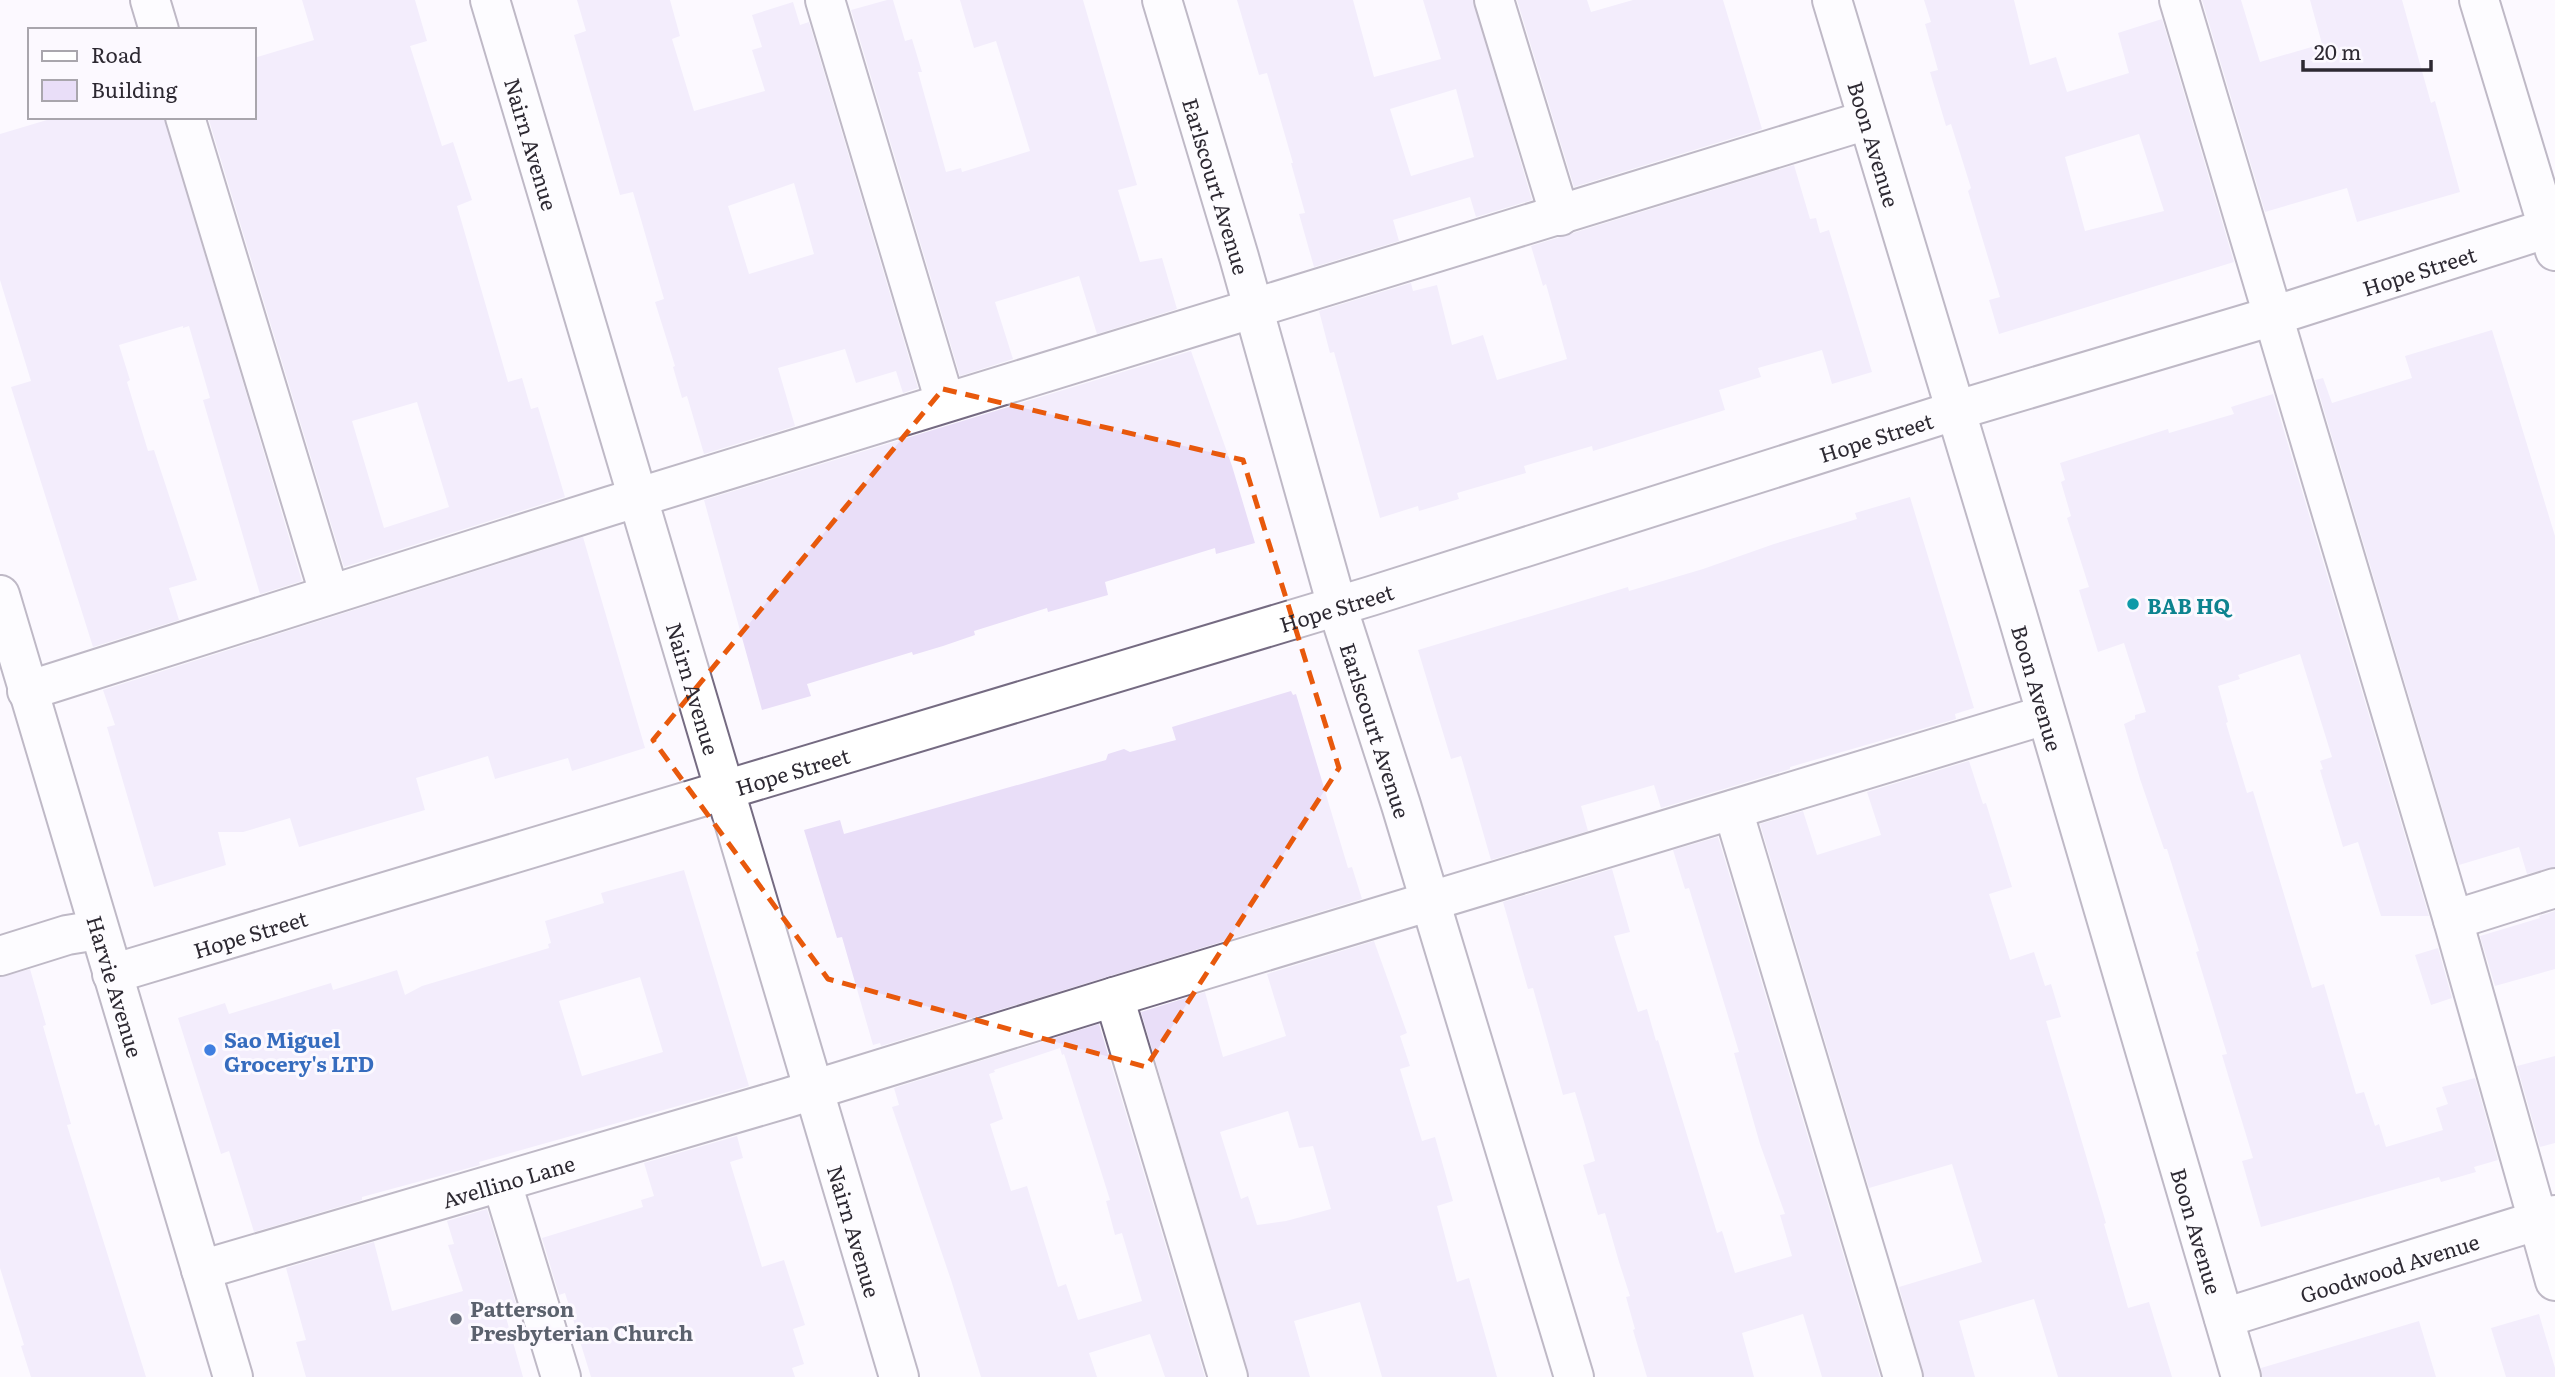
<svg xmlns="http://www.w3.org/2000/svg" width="2555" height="1377" font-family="Literata,serif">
<rect width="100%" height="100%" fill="#fcf9ff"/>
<!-- building -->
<path fill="#e9def8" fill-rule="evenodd" d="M 302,0 L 415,0 L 427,41 L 410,46 L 442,146 L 453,142 L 472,200 L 457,206 L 508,382 L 522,378 L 531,409 L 538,407 L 565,497 L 344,567 L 208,117 L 254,117 L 254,58 L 314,40 ZM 417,402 L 449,507 L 384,528 L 352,421 Z
M 577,0 L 670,0 L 680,36 L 672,39 L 694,111 L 765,91 L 752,50 L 762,47 L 752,15 L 793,2 L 800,25 L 809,22 L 918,388 L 903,393 L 896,371 L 856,383 L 845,349 L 778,368 L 795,426 L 704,454 L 687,396 L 682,398 L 673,367 L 675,366 L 655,302 L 664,299 L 633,192 L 620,195 L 574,35 L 586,31 ZM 794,183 L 814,254 L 749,274 L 728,206 Z
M 887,0 L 893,0 L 905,41 L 912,39 L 922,72 L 918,72 L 946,172 L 961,168 L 962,172 L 1030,151 L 996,41 L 974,48 L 960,0 L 1083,0 L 1137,185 L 1118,190 L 1140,262 L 1162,258 L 1177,309 L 1097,334 L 1079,276 L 995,302 L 1013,359 L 960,376 L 851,10 Z
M 1237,0 L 1353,0 L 1374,77 L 1441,59 L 1423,0 L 1473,0 L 1532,200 L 1476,217 L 1470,197 L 1393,220 L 1399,241 L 1314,267 L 1299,214 L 1305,213 L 1291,163 L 1293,163 L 1267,73 L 1259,75 ZM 1456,89 L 1474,157 L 1411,176 L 1390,109 Z
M 1517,0 L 1587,0 L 1591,12 L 1633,0 L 1723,0 L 1762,129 L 1574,187 Z
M 1924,0 L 2014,0 L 2030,65 L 2056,57 L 2067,92 L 2129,73 L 2118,33 L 2162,19 L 2234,262 L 1999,334 L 1989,300 L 2000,297 L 1968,191 L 1971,188 L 1951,124 L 1946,126 L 1930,72 L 1938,70 L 1925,24 L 1931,22 ZM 2139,134 L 2164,211 L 2085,231 L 2065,157 Z
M 2202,0 L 2241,0 L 2260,62 L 2322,44 L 2310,0 L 2402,0 L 2431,103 L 2435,101 L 2460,192 L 2357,222 L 2347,188 L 2265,212 Z
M 57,117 L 164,117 L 302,581 L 254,596 L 260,594 L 203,400 L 210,398 L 189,326 L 183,328 L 183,326 L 119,345 L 130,380 L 127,382 L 148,451 L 154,450 L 197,580 L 169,588 L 179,620 L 93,647 L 11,387 L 31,381 L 0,280 L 0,134 Z
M 1794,165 L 1810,219 L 1816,218 L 1820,233 L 1829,230 L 1872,372 L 1832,384 L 1822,350 L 1758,368 L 1761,377 L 1719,390 L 1725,410 L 1593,451 L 1592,446 L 1524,466 L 1526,473 L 1457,493 L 1459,499 L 1419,511 L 1418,506 L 1380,518 L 1334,352 L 1330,353 L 1319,311 L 1411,283 L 1413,291 L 1437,285 L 1452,345 L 1483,335 L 1497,380 L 1567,359 L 1546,284 L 1543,286 L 1531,246 Z
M 2492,330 L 2555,536 L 2555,867 L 2527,874 L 2519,847 L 2459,865 L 2315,380 L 2323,378 L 2332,403 L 2412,378 L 2405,356 Z
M 1191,351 L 1232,466 L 1255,543 L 1216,554 L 1215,548 L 1105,582 L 1108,595 L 1048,612 L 1047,608 L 974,631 L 975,635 L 943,646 L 913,655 L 912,652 L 807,684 L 811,696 L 762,710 L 704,500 Z
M 2273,394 L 2429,916 L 2381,916 L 2358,842 L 2343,847 L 2320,770 L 2323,769 L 2320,761 L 2332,757 L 2300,654 L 2238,675 L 2240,679 L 2218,686 L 2228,722 L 2226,723 L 2247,793 L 2253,791 L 2312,988 L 2324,984 L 2356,1094 L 2364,1092 L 2375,1126 L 2379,1124 L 2386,1147 L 2443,1130 L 2436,1108 L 2448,1104 L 2442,1087 L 2475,1078 L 2498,1160 L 2474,1167 L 2476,1172 L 2441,1182 L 2439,1177 L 2261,1227 L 2242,1161 L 2253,1158 L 2222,1055 L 2227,1054 L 2196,952 L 2199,951 L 2167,849 L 2164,849 L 2140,779 L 2124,724 L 2135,719 L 2135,715 L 2146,712 L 2124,643 L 2098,652 L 2079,590 L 2089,587 L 2067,518 L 2071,516 L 2061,482 L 2065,480 L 2060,463 L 2168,429 L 2169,433 L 2234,414 L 2231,407 Z
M 1910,497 L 1974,708 L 1955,714 L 1956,719 L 1790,767 L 1790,769 L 1661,808 L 1654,785 L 1581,806 L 1588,831 L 1491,860 L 1461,756 L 1451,759 L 1418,650 L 1628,587 L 1629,591 L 1703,569 L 1774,544 L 1857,519 L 1855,513 Z
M 583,537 L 645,748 L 572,771 L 568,758 L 495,779 L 488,756 L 416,778 L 425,810 L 299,847 L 290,818 L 243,832 L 218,832 L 226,865 L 154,887 L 107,727 L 115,725 L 103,690 Z
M 1291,691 L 1293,695 L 1296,694 L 1348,868 L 1352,867 L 1362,899 L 881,1046 L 880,1043 L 873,1045 L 842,937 L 837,938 L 804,830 L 840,820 L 844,834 L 1106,760 L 1108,754 L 1124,749 L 1130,752 L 1176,740 L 1172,727 Z
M 1969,761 L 1983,804 L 1986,803 L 2012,887 L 1989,894 L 2010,960 L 2034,952 L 2045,986 L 2051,984 L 2061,1017 L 2046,1021 L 2106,1223 L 2104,1224 L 2128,1308 L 2149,1302 L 2172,1377 L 2058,1377 L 2034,1299 L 1959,1321 L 1975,1377 L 1924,1377 L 1899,1287 L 1982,1262 L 1952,1164 L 1869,1188 L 1760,824 L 1803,811 L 1817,855 L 1881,835 L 1867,792 Z
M 1718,837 L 1880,1377 L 1822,1377 L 1803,1314 L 1742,1333 L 1754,1377 L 1647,1377 L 1633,1330 L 1635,1329 L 1626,1297 L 1630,1296 L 1619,1262 L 1605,1213 L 1598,1215 L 1583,1165 L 1595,1161 L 1585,1125 L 1575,1092 L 1563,1095 L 1533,988 L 1528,989 L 1503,902 L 1612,869 L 1630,932 L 1614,936 L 1638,1012 L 1647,1009 L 1656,1041 L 1658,1040 L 1717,1233 L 1722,1231 L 1735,1273 L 1792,1256 L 1780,1215 L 1785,1214 L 1760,1144 L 1734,1053 L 1739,1052 L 1689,888 L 1685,889 L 1673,850 Z
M 684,870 L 749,1086 L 479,1162 L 480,1165 L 362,1197 L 362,1200 L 254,1232 L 229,1151 L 221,1154 L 178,1018 L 225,1003 L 229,1014 L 331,983 L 333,990 L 397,970 L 405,995 L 422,986 L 549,948 L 548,944 L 551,943 L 545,921 L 604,903 L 601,893 ZM 640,977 L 663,1052 L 582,1076 L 559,1001 Z
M 2555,911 L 2555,969 L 2495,986 L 2480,936 L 2540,918 L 2539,916 Z
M 1374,941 L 1407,1033 L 1400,1036 L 1410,1066 L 1400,1069 L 1422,1141 L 1435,1137 L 1453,1201 L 1437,1206 L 1457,1282 L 1469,1278 L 1497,1377 L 1382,1377 L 1360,1302 L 1294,1321 L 1310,1377 L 1249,1377 L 1141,1012 L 1205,992 L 1223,1057 L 1286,1036 L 1267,974 ZM 1288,1111 L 1299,1148 L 1313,1146 L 1331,1209 L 1286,1221 L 1257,1225 L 1248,1196 L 1241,1199 L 1220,1132 Z
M 2438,948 L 2452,998 L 2431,1005 L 2415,955 Z
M 30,969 L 46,1025 L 43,1026 L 71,1124 L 67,1125 L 146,1377 L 31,1377 L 21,1346 L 24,1345 L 0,1268 L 0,977 Z
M 1099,1024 L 1205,1377 L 1165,1377 L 1150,1334 L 1089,1353 L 1097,1377 L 981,1377 L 951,1280 L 892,1107 L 899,1105 L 894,1088 ZM 1060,1048 L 1062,1055 L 1064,1054 L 1110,1200 L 1106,1201 L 1115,1235 L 1122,1233 L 1142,1301 L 1078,1320 L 1066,1284 L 1058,1287 L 1027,1186 L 1011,1191 L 990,1124 L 1003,1119 L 989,1074 L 995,1072 L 994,1070 Z
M 2555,1056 L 2555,1143 L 2540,1147 L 2517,1066 Z
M 737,1136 L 743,1158 L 730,1162 L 762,1267 L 784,1260 L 805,1325 L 793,1329 L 804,1364 L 792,1368 L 795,1377 L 591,1377 L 565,1293 L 559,1295 L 542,1238 L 643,1207 L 641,1200 L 654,1196 L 644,1163 Z
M 487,1209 L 516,1304 L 503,1307 L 523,1377 L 306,1377 L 296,1342 L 306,1340 L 286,1268 L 374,1242 L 392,1311 L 463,1291 L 448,1245 L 454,1244 L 447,1221 Z
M 2539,1314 L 2555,1368 L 2555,1377 L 2506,1377 L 2491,1328 Z
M 2419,1321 L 2436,1377 L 2262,1377 L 2261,1368 Z"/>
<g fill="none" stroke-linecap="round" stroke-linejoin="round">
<!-- minor casing -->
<g stroke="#756b82" stroke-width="42">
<g id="minor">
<path d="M 150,0 L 159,30"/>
<path id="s1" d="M 490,0 L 899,1377"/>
<path d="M 825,0 L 945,402"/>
<path id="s2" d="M 1162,0 L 1239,257 L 1337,606 L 1401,805 L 1574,1377"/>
<path d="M 1494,0 L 1560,216"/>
<path id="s3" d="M 1832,0 L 2017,614 L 2241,1377"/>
<path d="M 2179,0 L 2453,920 L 2555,1281"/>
<path d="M 2479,0 L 2555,251"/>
<path d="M 185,117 L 329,593"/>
<path id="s4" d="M 0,595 L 233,1377"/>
<path d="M 27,691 L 610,506 L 1867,120"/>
<path d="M 1733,810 L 1903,1377"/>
<path d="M 2453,920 L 2555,888"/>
<path d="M 0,956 L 67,935 L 98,930"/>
<path id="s5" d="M 112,974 L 1371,596 L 1954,411 L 2273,316 L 2555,226"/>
<path d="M 1114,997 L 1228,1377"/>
<path d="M 502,1183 L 561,1377"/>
<path id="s6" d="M 201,1270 L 787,1098 L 1114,997 L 2045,715"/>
<path id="s7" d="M 2224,1318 L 2555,1215"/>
</g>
</g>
<!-- minor -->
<use href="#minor" stroke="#fff" stroke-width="38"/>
</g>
<!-- marked area -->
<path d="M0 0H2555V1377H0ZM 943,389 L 1243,460 L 1339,768 L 1146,1067 L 828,979 L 653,740 Z" fill="#fcf9ff" fill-opacity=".55" fill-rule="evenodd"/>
<path fill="none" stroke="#e8590c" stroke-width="5" stroke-dasharray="14 9" stroke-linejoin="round" d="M 943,389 L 1243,460 L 1339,768 L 1146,1067 L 828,979 L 653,740 Z"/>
<!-- markers -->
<circle fill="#0f9aa8" stroke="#fcf9ff" stroke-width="2.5" cx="2133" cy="604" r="7"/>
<circle fill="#3f7fe0" stroke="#fcf9ff" stroke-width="2.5" cx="210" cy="1050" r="7"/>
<circle fill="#6b7280" stroke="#fcf9ff" stroke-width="2.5" cx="456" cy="1319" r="7"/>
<g text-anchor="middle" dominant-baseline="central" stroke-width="6" stroke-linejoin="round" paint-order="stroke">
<!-- street labels -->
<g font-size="21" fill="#2d2932" stroke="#fcf9ff">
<text stroke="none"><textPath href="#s1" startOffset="150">Nairn Avenue</textPath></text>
<text stroke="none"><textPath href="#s3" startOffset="150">Boon Avenue</textPath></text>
<text stroke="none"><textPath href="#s2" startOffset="194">Earlscourt Avenue</textPath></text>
<text stroke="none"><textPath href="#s5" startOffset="2412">Hope Street</textPath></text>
<text stroke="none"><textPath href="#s5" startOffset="1844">Hope Street</textPath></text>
<text stroke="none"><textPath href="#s5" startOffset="1278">Hope Street</textPath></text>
<text stroke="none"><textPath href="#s1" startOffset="718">Nairn Avenue</textPath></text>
<text stroke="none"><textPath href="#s3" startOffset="718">Boon Avenue</textPath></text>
<text stroke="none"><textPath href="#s2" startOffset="761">Earlscourt Avenue</textPath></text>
<text stroke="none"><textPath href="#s5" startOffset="710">Hope Street</textPath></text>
<text stroke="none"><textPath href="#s5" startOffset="144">Hope Street</textPath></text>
<text stroke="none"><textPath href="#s4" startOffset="408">Harvie Avenue</textPath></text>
<text stroke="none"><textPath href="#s6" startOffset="320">Avellino Lane</textPath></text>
<text stroke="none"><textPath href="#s1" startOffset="1284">Nairn Avenue</textPath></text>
<text stroke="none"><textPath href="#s3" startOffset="1284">Boon Avenue</textPath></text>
<text stroke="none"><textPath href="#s7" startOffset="173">Goodwood Avenue</textPath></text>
</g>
<!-- culture labels -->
<g font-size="21" font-weight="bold" fill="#0d838f" stroke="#fcf9ff" text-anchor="start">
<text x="2147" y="604">BAB HQ</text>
</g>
<!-- shop labels -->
<g font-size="21" font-weight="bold" fill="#366cbe" stroke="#fcf9ff" text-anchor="start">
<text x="224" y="1038">Sao Miguel<tspan x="224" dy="24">Grocery's LTD</tspan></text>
</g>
<!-- worship labels -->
<g font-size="21" font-weight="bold" fill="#5b616d" stroke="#fcf9ff" text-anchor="start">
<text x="470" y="1307">Patterson<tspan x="470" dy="24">Presbyterian Church</tspan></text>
</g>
</g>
<!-- legend -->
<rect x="28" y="28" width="228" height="91" fill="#fcf9ff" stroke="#a9a6ad" stroke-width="2"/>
<rect x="42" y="51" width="35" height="10" fill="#ffffff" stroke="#a9a6ad" stroke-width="2"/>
<text x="91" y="63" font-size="21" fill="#2d2932">Road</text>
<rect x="42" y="80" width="35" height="21" fill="#e9def8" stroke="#a9a6ad" stroke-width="2"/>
<text x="91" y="98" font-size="21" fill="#2d2932">Building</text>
<!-- scale -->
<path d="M2303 60v10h128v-10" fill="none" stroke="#2d2932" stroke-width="3.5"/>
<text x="2314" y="60" font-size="21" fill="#2d2932" stroke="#fcf9ff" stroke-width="5" paint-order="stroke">20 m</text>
</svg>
